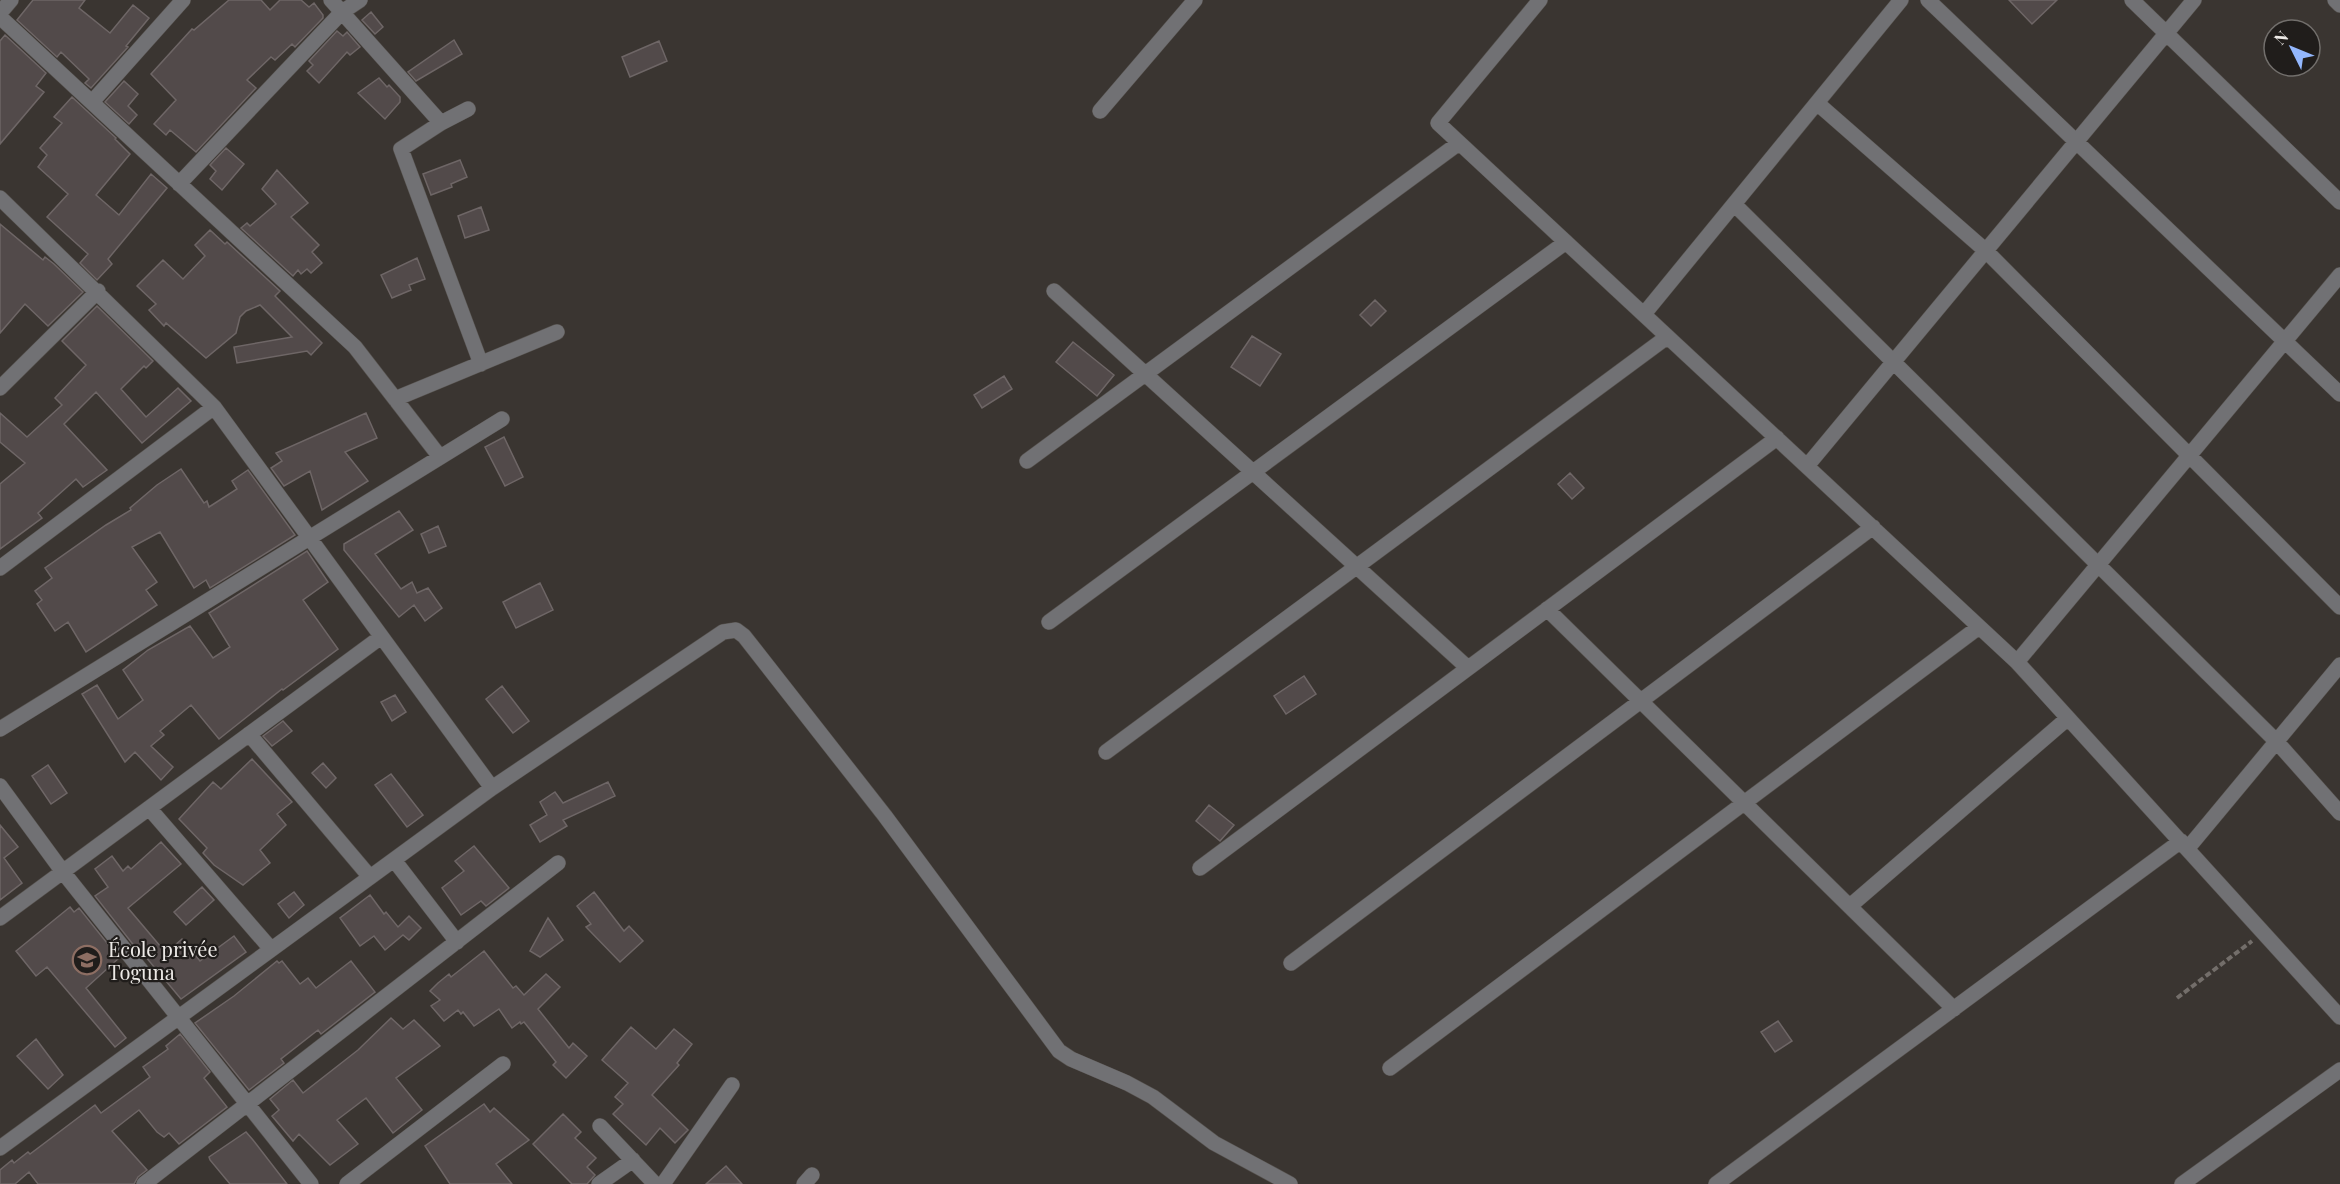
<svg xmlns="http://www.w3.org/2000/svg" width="2340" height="1184" font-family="'Playfair Display',serif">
<rect width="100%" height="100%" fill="#3a3531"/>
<!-- building -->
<path fill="#524a4a" stroke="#6e6666" stroke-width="1.5" d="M 33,0 L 85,0 L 79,8 L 110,33 L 133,5 L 149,18 L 126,46 L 128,47 L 91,88 L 85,83 L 89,79 L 61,52 L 57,57 L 17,20 Z
M 229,0 L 261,0 L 270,10 L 280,0 L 301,0 L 309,7 L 314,3 L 323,15 L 323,18 L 295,47 L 292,44 L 275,60 L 271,57 L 247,80 L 256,88 L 196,152 L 170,130 L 166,135 L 154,124 L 176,100 L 151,74 L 192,29 L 194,30 Z
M 2009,0 L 2057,0 L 2032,24 Z
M 371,12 L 383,27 L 375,34 L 362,20 Z
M 337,31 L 343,36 L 347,32 L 360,47 L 350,55 L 347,52 L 319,83 L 307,71 L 313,65 L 309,61 Z
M 5,35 L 46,73 L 36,86 L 44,92 L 0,144 L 0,41 Z
M 454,40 L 462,54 L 416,81 L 408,72 Z
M 659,41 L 667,61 L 630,77 L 622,57 Z
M 379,78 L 387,87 L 389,85 L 400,97 L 400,102 L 385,119 L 358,93 Z
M 124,81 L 138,94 L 128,106 L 137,115 L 129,124 L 105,102 Z
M 72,97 L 116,138 L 115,139 L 130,154 L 96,195 L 119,215 L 151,174 L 167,188 L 108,259 L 112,264 L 97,280 L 80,263 L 88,254 L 47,217 L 68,194 L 38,167 L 47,155 L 40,148 L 62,123 L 54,117 Z
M 226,148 L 244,164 L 222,190 L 210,179 L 216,171 L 210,165 Z
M 460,160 L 467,177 L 451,184 L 452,187 L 431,195 L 423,174 Z
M 277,170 L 308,203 L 291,217 L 319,245 L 312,252 L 322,263 L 311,273 L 307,269 L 301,274 L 298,270 L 293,276 L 241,228 L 247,223 L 250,226 L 276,204 L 262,189 Z
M 481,207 L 489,230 L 465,238 L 458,216 Z
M 0,224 L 43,260 L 45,257 L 54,264 L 83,292 L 48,326 L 25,304 L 0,333 Z
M 210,230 L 225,244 L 227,242 L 280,291 L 275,296 L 322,343 L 311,355 L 307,351 L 237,363 L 234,347 L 292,337 L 260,305 L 246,311 L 240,317 L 236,333 L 206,358 L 166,323 L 164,326 L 149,310 L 156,304 L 137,286 L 163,260 L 183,279 L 205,256 L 195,245 Z
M 417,258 L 425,279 L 409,285 L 411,290 L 392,298 L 381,275 Z
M 1375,300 L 1386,311 L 1371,326 L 1360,315 Z
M 97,306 L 153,361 L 146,368 L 144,366 L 121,389 L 146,417 L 178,388 L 191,401 L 142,443 L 96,392 L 64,424 L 107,470 L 83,487 L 76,479 L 38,513 L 42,518 L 0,549 L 0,484 L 25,463 L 0,442 L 0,413 L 27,437 L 62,405 L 55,398 L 86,365 L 62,341 Z
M 1252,336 L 1281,354 L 1260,386 L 1231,367 Z
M 1073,342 L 1114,375 L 1097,396 L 1056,362 Z
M 1004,376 L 1012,389 L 982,408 L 974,395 Z
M 366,413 L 377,438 L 345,452 L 368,481 L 322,510 L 310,471 L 284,486 L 271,468 L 282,461 L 276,453 Z
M 504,437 L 523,477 L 505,486 L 485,447 Z
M 181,469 L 204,503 L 207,501 L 209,507 L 237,489 L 232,481 L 248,470 L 295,535 L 210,588 L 206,580 L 194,588 L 160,532 L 132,547 L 157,582 L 146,590 L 157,605 L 86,652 L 68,622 L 55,631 L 37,604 L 42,600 L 35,591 L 52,578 L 45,568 L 106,525 L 131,510 L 130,508 L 157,485 Z
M 1570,473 L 1584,488 L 1572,499 L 1558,484 Z
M 399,511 L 413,530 L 375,554 L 401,589 L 412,582 L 417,593 L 428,588 L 442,608 L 425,621 L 414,605 L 399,617 L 344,550 L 344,544 Z
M 438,526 L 446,546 L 429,553 L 421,534 Z
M 307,551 L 328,582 L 303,600 L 338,649 L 283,690 L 282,689 L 219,739 L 191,705 L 160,731 L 164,735 L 151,746 L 173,767 L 161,780 L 135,752 L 125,762 L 82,694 L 97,685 L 118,719 L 143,700 L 123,670 L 148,650 L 190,626 L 213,658 L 230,647 L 209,613 Z
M 540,583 L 553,610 L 516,628 L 503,602 Z
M 1304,676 L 1316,694 L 1286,714 L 1274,696 Z
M 502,686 L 529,721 L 513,733 L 486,699 Z
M 395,695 L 406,712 L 392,721 L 381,702 Z
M 283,721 L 292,731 L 272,746 L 263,736 Z
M 252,759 L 292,802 L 277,814 L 286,825 L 260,850 L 270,863 L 243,885 L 214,865 L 203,853 L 207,848 L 179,819 L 213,782 L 221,789 Z
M 323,763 L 336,778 L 326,788 L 312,773 Z
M 48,765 L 67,793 L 51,804 L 32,776 Z
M 391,774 L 423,815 L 407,827 L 375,785 Z
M 608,782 L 615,796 L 563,820 L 567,826 L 540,842 L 530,825 L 547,815 L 540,802 L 555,792 L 563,803 Z
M 1209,805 L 1234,825 L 1220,841 L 1196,821 Z
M 0,825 L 18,847 L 4,858 L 22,883 L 0,900 Z
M 161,842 L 181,864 L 128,908 L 166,953 L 182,939 L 200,961 L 234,936 L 246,952 L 181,999 L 140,950 L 139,952 L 95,896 L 108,887 L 95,869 L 112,856 L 123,871 L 128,866 L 131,869 Z
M 474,846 L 509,888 L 486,906 L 481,901 L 461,915 L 442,888 L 464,871 L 455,861 Z
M 202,887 L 214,900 L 186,925 L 174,912 Z
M 294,892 L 304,905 L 289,918 L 278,904 Z
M 594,892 L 624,931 L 629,926 L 643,941 L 620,962 L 586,927 L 591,924 L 577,906 Z
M 370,895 L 384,914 L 386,912 L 398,927 L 409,916 L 421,928 L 409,940 L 403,935 L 385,950 L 374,936 L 360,946 L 340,918 Z
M 70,907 L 74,912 L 79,908 L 119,958 L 86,988 L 126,1038 L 115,1047 L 47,967 L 36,976 L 16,951 Z
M 548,918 L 563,940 L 540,957 L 530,951 Z
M 484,951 L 513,988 L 516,986 L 524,995 L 546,974 L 560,987 L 538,1009 L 569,1048 L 573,1043 L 587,1056 L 566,1078 L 553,1065 L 556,1062 L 524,1022 L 521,1024 L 520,1022 L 512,1028 L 499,1009 L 474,1026 L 463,1012 L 461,1014 L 458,1010 L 444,1021 L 431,1006 L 440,1000 L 430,991 L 438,983 L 449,974 L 451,977 Z
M 277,961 L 279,963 L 282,961 L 300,984 L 308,978 L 316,988 L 351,961 L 375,992 L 321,1034 L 318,1030 L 281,1059 L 284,1063 L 249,1090 L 195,1023 L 234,996 Z
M 391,1018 L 403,1029 L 414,1020 L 440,1046 L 396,1078 L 422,1110 L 393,1133 L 366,1098 L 337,1120 L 358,1144 L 330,1165 L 299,1134 L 293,1141 L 272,1116 L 279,1110 L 270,1099 L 293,1080 L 303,1093 L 358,1050 Z
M 1778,1021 L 1792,1041 L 1775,1052 L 1761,1032 Z
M 631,1027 L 656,1049 L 674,1029 L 692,1044 L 677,1063 L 679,1065 L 652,1095 L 688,1130 L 675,1143 L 660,1128 L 646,1145 L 613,1114 L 623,1104 L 615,1097 L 628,1083 L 602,1060 Z
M 180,1034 L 210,1072 L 204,1078 L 227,1107 L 179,1144 L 169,1133 L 164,1137 L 157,1132 L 139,1110 L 112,1131 L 147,1170 L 138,1177 L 134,1184 L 38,1184 L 29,1172 L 15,1184 L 0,1184 L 0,1170 L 12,1160 L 14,1163 L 28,1152 L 30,1154 L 95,1105 L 101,1113 L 150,1077 L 143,1067 L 168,1049 L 166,1046 Z
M 36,1039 L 63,1075 L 48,1089 L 17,1056 Z
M 484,1104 L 490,1112 L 494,1108 L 529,1140 L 496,1164 L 512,1184 L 450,1184 L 425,1146 Z
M 563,1114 L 581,1132 L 575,1138 L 596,1158 L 587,1167 L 595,1175 L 587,1184 L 572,1184 L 533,1144 Z
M 246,1132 L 253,1140 L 287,1184 L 230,1184 L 210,1160 L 209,1157 Z
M 726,1166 L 742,1184 L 706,1184 Z"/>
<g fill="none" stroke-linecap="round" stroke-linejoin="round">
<!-- minor casing -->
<g stroke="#56524e" stroke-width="16">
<path id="minor" d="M 331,0 L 441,123
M 1540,0 L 1438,123 L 2017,662 L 2340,1017
M 1928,0 L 2340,394
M 2132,0 L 2340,202
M 2335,0 L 2340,5
M 0,13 L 11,0
M 0,17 L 355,347 L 440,457
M 92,102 L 183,0
M 1817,103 L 1986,251 L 2340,607
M 468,109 L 441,123 L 401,149 L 481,364
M 1100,111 L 1195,0
M 179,184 L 342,12 L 360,0
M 0,198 L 214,407 L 492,788
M 1734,204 L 2276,741 L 2340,813
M 1054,291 L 1468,668
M 1644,314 L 1901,0
M 0,388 L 98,291
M 395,399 L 557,332
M 1027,461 L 1459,143
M 1807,466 L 2194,0
M 0,568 L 214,407
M 1547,609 L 1954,1009
M 1049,622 L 1566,242
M 2017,662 L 2340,275
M 0,729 L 502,419
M 249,734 L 370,877
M 1106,752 L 1667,337
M 0,786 L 63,872 L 311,1184
M 149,808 L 271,949
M 2188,848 L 2340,665
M 394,860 L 457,942
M 1200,868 L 1777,438
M 1850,906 L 2068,718
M 0,918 L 381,637
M 1291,963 L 1873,527
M 1390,1068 L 1979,627
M 600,1126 L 655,1184
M 0,1148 L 492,788 L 723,632 L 736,630 L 744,636 L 885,816 L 1059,1051 L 1071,1059 L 1127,1083 L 1153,1097 L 1214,1143 L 1290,1184
M 144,1184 L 558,863
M 347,1184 L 503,1064
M 599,1184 L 633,1160
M 663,1184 L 732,1085
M 804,1184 L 812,1175
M 1716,1184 L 2181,841
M 2182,1184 L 2340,1070"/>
</g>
<!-- path -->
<path stroke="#736e6a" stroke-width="4" stroke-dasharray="6 3" stroke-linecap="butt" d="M 2177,998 L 2252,941"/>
<!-- minor -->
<use href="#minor" stroke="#717174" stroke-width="15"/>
</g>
<!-- icons -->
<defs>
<g id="school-ring" transform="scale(1.5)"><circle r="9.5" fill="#201d1b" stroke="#8d6e63" stroke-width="1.5"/><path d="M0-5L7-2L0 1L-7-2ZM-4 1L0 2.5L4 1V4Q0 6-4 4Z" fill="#8d6e63"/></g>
</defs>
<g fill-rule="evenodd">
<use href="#school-ring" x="87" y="960"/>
</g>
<g text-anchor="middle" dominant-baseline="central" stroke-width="4.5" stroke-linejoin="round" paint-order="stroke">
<!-- poi labels -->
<g font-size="20" fill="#ece9e6" stroke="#201d1b" text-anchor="start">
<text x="108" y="948">École privée<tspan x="108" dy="23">Toguna</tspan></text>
</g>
</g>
<!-- north arrow -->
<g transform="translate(2292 48) rotate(313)"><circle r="28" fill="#201d1b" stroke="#726f6c" stroke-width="1.5"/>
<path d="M0-4.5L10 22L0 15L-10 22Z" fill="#93b7fd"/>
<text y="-9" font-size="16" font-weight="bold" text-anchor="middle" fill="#ece9e6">N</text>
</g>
</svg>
